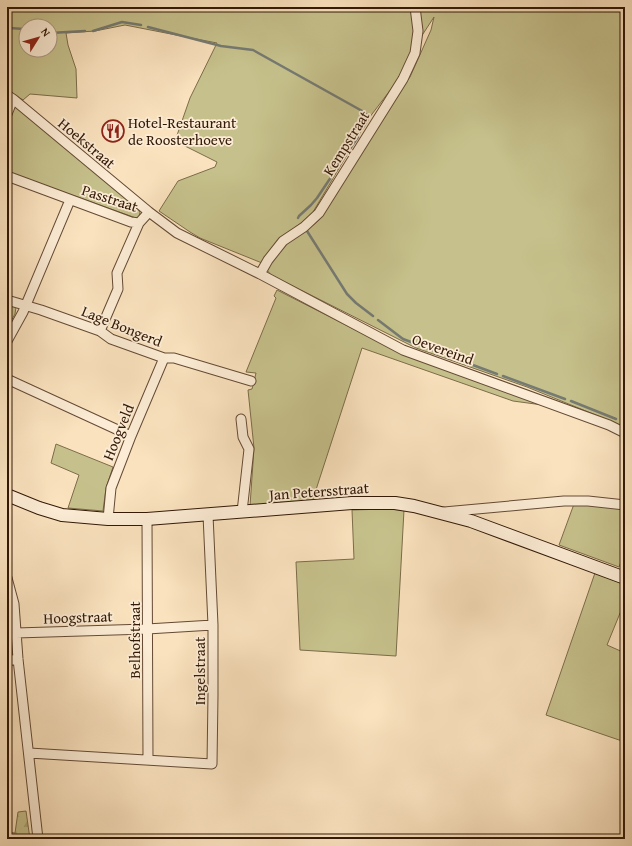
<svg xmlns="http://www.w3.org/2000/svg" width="632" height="846" font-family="'Gentium Book Plus',serif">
<defs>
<pattern id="forest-firs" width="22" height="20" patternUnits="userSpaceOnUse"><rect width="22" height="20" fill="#c6c18c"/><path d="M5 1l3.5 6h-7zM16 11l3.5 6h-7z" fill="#aba577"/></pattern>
</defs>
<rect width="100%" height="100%" fill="#fae2be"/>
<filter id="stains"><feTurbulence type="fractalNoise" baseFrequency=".005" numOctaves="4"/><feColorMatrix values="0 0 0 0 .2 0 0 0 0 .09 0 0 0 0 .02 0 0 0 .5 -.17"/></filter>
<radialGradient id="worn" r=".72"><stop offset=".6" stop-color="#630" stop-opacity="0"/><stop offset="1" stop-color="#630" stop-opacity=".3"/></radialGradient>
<!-- green -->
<path fill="#c6c18c" stroke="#7c6c49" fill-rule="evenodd" d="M 7,7 L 413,7 L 414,47 L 398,80 L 369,118 L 313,212 L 305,220 L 282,237 L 262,263 L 200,238 L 190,232 L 159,211 L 178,181 L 215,167 L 217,162 L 175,141 L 190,98 L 217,43 L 125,25 L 95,31 L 66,33 L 68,45 L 76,69 L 77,98 L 30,94 L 23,100 L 7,90 ZM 26,26 L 50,26 L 50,50 L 26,50 Z
M 418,7 L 625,7 L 625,427 L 527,387 L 416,348 L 279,279 L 271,275 L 267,270 C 273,260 279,249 288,242 C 298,234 310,229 319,220 L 391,103 L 410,77 L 431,30 L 434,17 L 421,37 Z
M 16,107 L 130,201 L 140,212 L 139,217 L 136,218 L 55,189 L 7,173 L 7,122 L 12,109 Z
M 277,290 L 405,355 L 550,406 L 513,401 L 362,348 L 312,502 L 250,506 L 254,448 L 248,390 L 252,389 L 256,373 L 246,372 L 276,298 L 274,296 Z
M 7,304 L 16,307 L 15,314 L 7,328 Z
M 56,444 L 113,467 L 106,488 L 103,511 L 68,508 L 79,475 L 51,463 Z
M 574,504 L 625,508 L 625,552 L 619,567 L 559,545 Z
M 385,509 L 404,510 L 396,656 L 300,650 L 296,562 L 354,559 L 352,510 Z
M 596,570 L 625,581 L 625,601 L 607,645 L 625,653 L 625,732 L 622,741 L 546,715 Z"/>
<!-- forest -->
<path fill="url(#forest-firs)" stroke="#7c6c49" d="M 26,811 L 30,839 L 7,839 L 7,832 L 15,833 L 18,812 Z"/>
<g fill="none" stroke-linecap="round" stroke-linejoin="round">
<!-- stream -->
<path stroke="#757a72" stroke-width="2.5" d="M 7,27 L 10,28 L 24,29
M 148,27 L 221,46 L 253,50 L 364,112 L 368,116 L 367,121 L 363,128
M 93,31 L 122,22 L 141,25
M 50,33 L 85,31
M 298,218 L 299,216 L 311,205 L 317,198 L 358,137
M 307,231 L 347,294 L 356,303 L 373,316
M 378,320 L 403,339 L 497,374
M 503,376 L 565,399
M 571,401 L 616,419
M 622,421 L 625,423"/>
<!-- street casing -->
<g stroke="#644a34" stroke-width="11">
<path id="street" d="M 7,95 L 13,99 L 149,212 L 177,233 L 260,274 L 403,350 L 609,425 L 625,433
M 7,114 L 13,99
M 7,176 L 131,222 L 139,223 L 149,212
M 260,274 L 268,260 L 283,241 L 304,227 L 319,213 L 403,79 L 415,53 L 418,31 L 415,7
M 7,300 L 41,310 L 100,331 L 111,339 L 164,358 L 174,358 L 251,381
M 100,331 L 118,289 L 117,273 L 139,223
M 7,341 L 23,312 L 70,200
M 7,379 L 131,436
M 241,419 L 243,437 L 249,449 L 242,512
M 444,512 L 564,501 L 588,501 L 625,505
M 108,519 L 111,488 L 131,436 L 164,358
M 147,519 L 148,760
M 7,578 L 14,604 L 18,659 L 38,839
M 16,633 L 147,629 L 213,625
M 7,661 L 18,659
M 29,753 L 212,764 L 213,695 L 213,625 L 208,515"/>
</g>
<!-- secondary casing -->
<g stroke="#321806" stroke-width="14">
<path id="secondary" d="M 7,495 L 39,508 L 62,515 L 108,519 L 147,519 L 352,503 L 395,503 L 414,506 L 471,521 L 625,578"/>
</g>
<!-- street -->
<use href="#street" stroke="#fcecd5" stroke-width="9"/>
<!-- secondary -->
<use href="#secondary" stroke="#fcecd5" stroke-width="12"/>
</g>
<!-- icons -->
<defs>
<g id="restaurant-ring" transform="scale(1.15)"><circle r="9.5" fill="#fcecd5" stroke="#8f2418" stroke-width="1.5"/><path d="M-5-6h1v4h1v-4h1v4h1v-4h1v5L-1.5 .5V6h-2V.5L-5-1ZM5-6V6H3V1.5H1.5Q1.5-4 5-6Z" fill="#8f2418"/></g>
</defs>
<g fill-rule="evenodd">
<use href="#restaurant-ring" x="113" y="131"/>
</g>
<g text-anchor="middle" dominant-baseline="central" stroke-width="3.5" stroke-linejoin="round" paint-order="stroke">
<!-- poi labels -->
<g font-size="15" fill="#321806" stroke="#fcecd5" text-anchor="start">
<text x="128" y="122">Hotel-Restaurant<tspan x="128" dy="17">de Roosterhoeve</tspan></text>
</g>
<!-- street labels -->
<g font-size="15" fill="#321806" stroke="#fcecd5">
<text transform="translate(87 143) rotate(40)">Hoekstraat</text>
<text transform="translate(346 143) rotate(-58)">Kempstraat</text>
<text transform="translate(110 198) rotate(18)">Passtraat</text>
<text transform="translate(122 326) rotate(22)">Lage Bongerd</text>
<text transform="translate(443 349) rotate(20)">Oevereind</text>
<text transform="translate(118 432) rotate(-68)">Hoogveld</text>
<text transform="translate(319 491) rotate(-4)">Jan Petersstraat</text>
<text transform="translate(78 617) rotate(-2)">Hoogstraat</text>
<text transform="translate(134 640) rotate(-90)">Belhofstraat</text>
<text transform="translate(199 671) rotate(-90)">Ingelstraat</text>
</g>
</g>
<!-- margin -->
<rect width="632" height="846" fill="none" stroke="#fae2be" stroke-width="24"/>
<rect x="8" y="8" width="616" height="830" fill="none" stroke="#321806" stroke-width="2"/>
<rect x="12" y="12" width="608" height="822" fill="none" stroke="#321806"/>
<!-- north arrow -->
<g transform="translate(38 38) rotate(53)"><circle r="19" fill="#fcecd5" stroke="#ab9782"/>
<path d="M0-3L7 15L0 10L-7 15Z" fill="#8f2418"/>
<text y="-6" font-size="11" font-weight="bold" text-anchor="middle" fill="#321806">N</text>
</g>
<rect width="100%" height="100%" filter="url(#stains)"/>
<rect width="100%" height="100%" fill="url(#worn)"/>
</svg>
